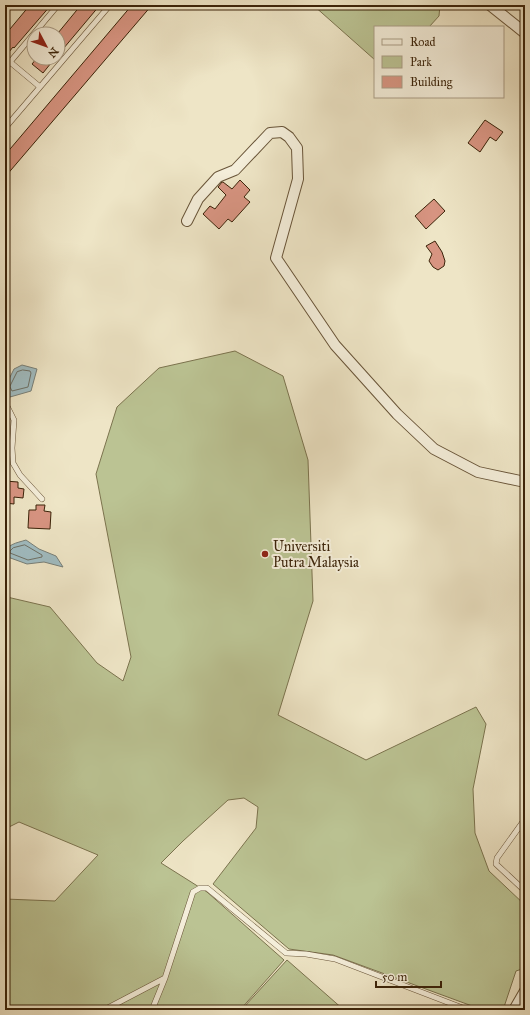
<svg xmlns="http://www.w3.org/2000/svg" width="530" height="1015" font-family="'IM FELL Great Primer',serif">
<rect width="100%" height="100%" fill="#eee5c6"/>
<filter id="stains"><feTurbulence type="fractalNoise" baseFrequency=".005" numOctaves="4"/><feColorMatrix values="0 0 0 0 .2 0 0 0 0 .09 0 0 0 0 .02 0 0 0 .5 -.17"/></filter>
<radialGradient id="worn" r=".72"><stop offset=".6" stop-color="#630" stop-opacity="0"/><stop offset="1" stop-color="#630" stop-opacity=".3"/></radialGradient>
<!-- green -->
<path fill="#bbc393" stroke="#7b734e" d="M 313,5 L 440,5 L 439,16 L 429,27 L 375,27 L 375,60 Z
M 235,351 L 283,376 L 308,460 L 313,601 L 278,715 L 366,760 L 476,707 L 486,724 L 473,789 L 475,833 L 489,871 L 525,905 L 525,968 L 516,971 L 503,1010 L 483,1010 L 333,955 L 289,949 L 213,884 L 256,828 L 258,807 L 244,798 L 228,800 L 183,841 L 161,863 L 207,892 L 284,960 L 240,1010 L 5,1010 L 5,899 L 55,901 L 98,855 L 19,822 L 5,829 L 5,599 L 7,597 L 50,607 L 97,663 L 123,681 L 131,657 L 96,474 L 117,407 L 159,368 Z
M 287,960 L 344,1010 L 243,1010 L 244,1007 Z"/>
<!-- water -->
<path fill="#a0bcc1" stroke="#787f77" d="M 22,365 L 37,369 L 31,391 L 10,397 L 5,387 L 14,369 Z
M 26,540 L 39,549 L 56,556 L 63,567 L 44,562 L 27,564 L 5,556 C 5,544 17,543 26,540 Z"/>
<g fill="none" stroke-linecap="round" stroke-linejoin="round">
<!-- shore -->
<path stroke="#6e7065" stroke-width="1" d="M 23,370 L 30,371 L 31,373 L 28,387 L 12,391 L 10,387 L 10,386 L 17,372 Z
M 25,545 L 42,555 L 42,557 L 28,560 L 10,553 L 10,551 L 13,548 Z"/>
</g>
<!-- building -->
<path fill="#d79481" stroke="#3b2309" d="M 30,5 L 51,5 L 14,48 L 13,47 L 5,57 L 5,35 Z
M 81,5 L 100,5 L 58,55 L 58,33 Z
M 132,5 L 152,5 L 5,177 L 5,155 Z
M 37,58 L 55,58 L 43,73 L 32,64 Z
M 485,120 L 503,132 L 496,141 L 490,137 L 480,152 L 468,143 Z
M 240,180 L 250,190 L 244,197 L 250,202 L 232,222 L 228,219 L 219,229 L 203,214 L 210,206 L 215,209 L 226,195 L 218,187 L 222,182 L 223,182 L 232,189 Z
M 434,199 L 445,211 L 426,229 L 415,216 Z
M 435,241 L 442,252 L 445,261 L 444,266 L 438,270 L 433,267 L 429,261 L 432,254 L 426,246 Z
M 5,481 L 18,482 L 18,488 L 24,489 L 23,498 L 14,497 L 14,504 L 5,503 Z
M 36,505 L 45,505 L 44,511 L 51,512 L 50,529 L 28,528 L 29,510 L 36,510 Z"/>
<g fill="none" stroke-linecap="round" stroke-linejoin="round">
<!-- lane casing -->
<g stroke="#685438" stroke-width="6">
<path id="lane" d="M 10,62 L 40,87
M 5,68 L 58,5
M 5,128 L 110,5
M 5,402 L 14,420 L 12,448 L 13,463 L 20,475 L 42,499
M 525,819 L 497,858 L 496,864 L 525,891
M 104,1010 L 165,978
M 152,1010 L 165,978 L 193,892 L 200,888 L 207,888 L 286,953 L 306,954 L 335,959 L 468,1010"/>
</g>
<!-- street casing -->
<g stroke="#685438" stroke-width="12">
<path id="street" d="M 490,5 L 525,33
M 187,221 L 198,199 L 218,177 L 235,170 L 270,133 L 282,132 L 289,137 L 297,148 L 298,179 L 276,258 L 335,345 L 397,414 L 434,449 L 478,472 L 525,482
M 514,1010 L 525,991"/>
</g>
<!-- lane -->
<use href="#lane" stroke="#f4eeda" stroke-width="5"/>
<!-- street -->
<use href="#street" stroke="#f4eeda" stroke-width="10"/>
</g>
<!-- markers -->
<circle fill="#8f2418" stroke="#f4eeda" stroke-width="1.5" cx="265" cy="554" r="4"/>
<g text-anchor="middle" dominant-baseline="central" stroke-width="4" stroke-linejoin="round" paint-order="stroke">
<!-- poi labels -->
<g font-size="14" fill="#3b2309" stroke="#f4eeda" text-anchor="start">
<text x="273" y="546">Universiti<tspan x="273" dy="16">Putra Malaysia</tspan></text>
</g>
</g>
<!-- margin -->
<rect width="530" height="1015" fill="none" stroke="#eee5c6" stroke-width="20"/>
<rect x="6" y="6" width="518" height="1003" fill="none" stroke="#3b2309" stroke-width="2"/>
<rect x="10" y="10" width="510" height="995" fill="none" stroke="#3b2309"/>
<!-- legend -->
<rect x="374" y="26" width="130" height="72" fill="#f4eeda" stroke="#aa9d86"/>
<rect x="382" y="39" width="20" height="6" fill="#f4eeda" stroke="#aa9d86"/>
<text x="410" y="46" font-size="12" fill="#3b2309">Road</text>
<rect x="382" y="56" width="20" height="12" fill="#bbc393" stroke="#aa9d86"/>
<text x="410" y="66" font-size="12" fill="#3b2309">Park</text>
<rect x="382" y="76" width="20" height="12" fill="#d79481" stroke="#aa9d86"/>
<text x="410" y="86" font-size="12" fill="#3b2309">Building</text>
<!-- north arrow -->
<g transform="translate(46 46) rotate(131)"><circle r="19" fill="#f4eeda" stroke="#aa9d86"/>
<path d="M0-3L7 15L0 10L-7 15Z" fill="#8f2418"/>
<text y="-6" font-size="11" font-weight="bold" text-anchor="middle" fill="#3b2309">N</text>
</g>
<!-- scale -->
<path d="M376 981v6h65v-6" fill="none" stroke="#3b2309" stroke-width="2"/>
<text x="382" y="981" font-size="12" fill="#3b2309" stroke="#f4eeda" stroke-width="3" paint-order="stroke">50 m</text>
<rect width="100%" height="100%" filter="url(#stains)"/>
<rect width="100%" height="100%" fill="url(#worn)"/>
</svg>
